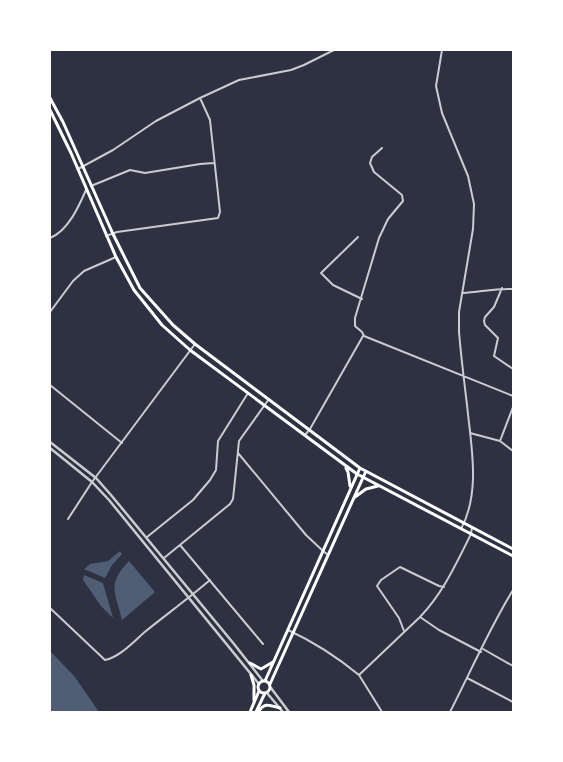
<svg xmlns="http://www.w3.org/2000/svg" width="563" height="762" font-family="'Source Serif 4',serif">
<rect width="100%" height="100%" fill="#2d3142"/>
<!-- water -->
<path fill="#4f5d75" d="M 120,551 L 122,554 L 112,565 L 105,578 L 84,569 L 90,564 L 108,561 Z
M 129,561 L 155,592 L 122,620 C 116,593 106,585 129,561 Z
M 84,575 L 103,583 L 113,618 L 101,606 L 83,580 Z
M 50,651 L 75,677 L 99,712 L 50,712 Z"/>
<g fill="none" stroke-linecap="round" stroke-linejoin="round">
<!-- minor -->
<path stroke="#caccd0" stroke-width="2" d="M 442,50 L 436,86 L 442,113 L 468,176 L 474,204 L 473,229 L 459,312 L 459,332 C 461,356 464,380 467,405 C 471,445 481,492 461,529
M 382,148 L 372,157 L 370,163 L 374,172 L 402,195 L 403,201 L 388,219 L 379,238 L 355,318 L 355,326 L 362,332 L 364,336 L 513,396
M 78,169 L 113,150 L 156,121 L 200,98 L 239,80 L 291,70 L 304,65 L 334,50
M 91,186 L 130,170 L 145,173 L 200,164 L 214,163
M 106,236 L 117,232 L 218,218 L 220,212 L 210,120 L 200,98
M 358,237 L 321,273 L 333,285 L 362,299
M 50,238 C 68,231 79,206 86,190
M 502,288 L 494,307 L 485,317 L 484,321 L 485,325 L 498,338 L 494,356 L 513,369
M 463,293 C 480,292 496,288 513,289
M 50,312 L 73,281 L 84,271 L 116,257
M 50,385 L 122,443
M 470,433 L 500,441 L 513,451
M 305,435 L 310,429 L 363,336
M 500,441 L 513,407
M 238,453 L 306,535 L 323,551 L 327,554
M 68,519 L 92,482 L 195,344
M 472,527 L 471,534 C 456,564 443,593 420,617 L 439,630 L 481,652
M 147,537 L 193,500 L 210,480 L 216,470 L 218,441 L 248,393
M 180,545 L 263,644
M 164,558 L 230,504 L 233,499 L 239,441 L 269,399
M 50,608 L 105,660 C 120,657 134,641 146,631 C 167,614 189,598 210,580
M 288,630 C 314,642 337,657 359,675
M 404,631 L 399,618 L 377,586 L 381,580 L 400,567 L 439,586 L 444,587
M 483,649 L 513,666
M 467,678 L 513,702
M 382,712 L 359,675 L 420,617
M 450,712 C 471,671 489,629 513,590"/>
<!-- tertiary -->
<path stroke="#caccd0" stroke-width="2.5" d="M 50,442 L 96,478 L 111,495 L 234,644 L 263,681
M 50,448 L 92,482 L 109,500 L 259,684
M 271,688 L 289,712
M 267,693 L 283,712"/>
<!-- primary -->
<path stroke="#fff" stroke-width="3" d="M 250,663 L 261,669 L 273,662
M 251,675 L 254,685 L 254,701
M 258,712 C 265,702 269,705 280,708"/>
<!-- trunk -->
<path stroke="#fff" stroke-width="3" d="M 50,98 L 63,122 L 113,234 L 140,288 L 173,325 L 195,344 L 360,468 L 513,549
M 50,110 L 71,153 L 116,257 L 134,290 L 162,325 L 190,350 L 357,474 L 513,556
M 346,468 L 348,472 L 350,486
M 355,497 L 366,489 L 378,486
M258 687a6 6 0 1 1 12 0a6 6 0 1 1-12 0Z
M 265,681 L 360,468
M 270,684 L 366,471
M 250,712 L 259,691
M 256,712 L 265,693"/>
</g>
<!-- border -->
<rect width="563" height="762" fill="none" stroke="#ffffff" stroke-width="102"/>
</svg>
